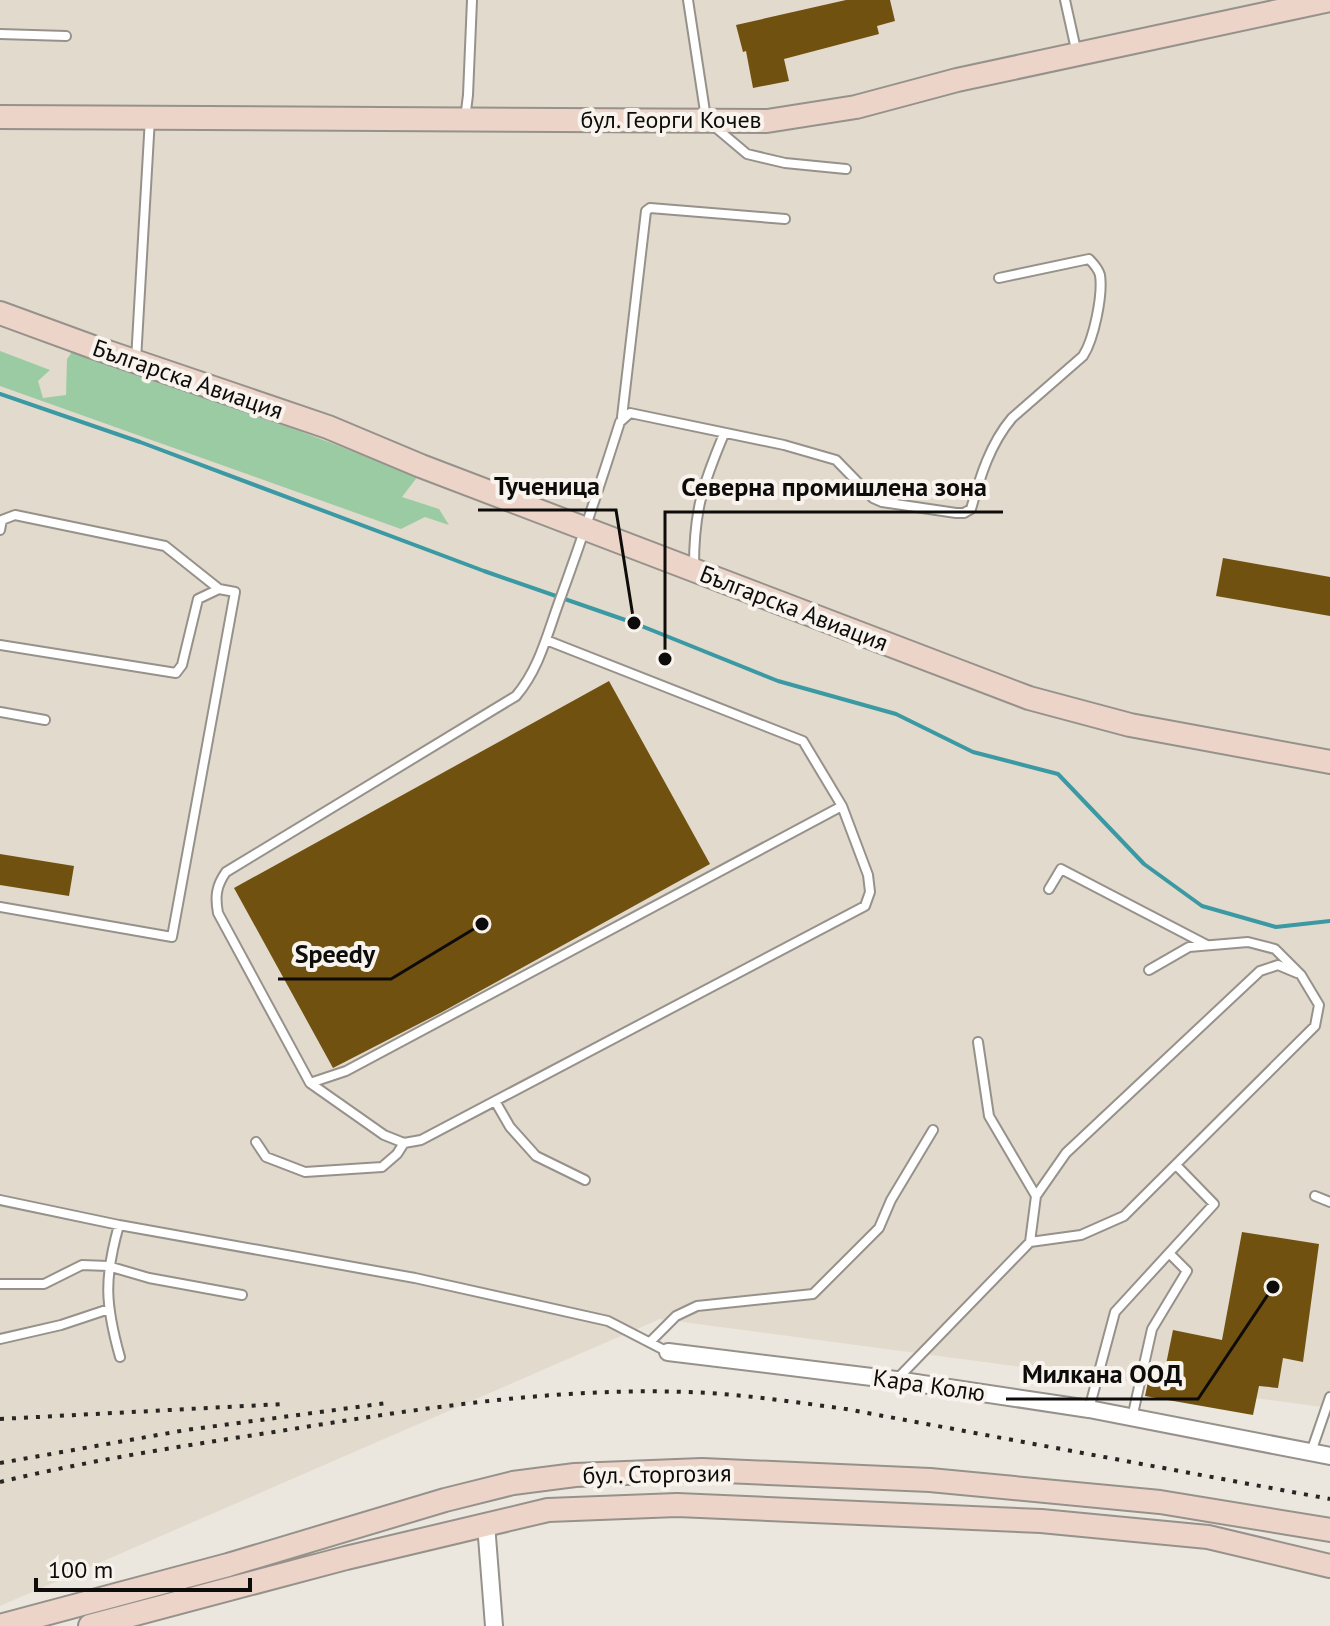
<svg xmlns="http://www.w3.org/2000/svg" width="1330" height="1626" font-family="'PT Sans',sans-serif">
<rect width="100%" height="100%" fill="#ebe7df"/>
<!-- built -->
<path fill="#e2dacc" d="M 0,0 L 1330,0 L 1330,1408 L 660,1319 L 0,1606 Z"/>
<!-- green -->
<path fill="#9bcba3" d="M 0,351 L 50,370 L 38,381 L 43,398 L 66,395 L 67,359 L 72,352 L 297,430 L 418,476 L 402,497 L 439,509 L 449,525 L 425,517 L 401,529 L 0,386 Z"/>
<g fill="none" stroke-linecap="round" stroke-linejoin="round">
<!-- stream -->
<path stroke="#3b99a3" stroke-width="4" d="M 0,394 L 140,442 L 484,571 L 634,623 L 778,681 L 896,714 L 973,752 L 1058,774 L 1144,864 L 1202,906 L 1276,927 L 1330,921"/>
</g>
<!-- building -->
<path fill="#71510f" d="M 846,0 L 890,0 L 895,21 L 877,26 L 879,34 L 784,59 L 789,81 L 753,88 L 746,51 L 743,52 L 736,25 Z
M 1223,558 L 1330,577 L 1330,616 L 1216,596 Z
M 609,681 L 710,864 L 442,1012 L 333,1068 L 234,888 Z
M 0,854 L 74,866 L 69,896 L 0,885 Z
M 1242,1232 L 1319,1244 L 1303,1362 L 1283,1358 L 1278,1388 L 1259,1386 L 1253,1415 L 1145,1396 L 1149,1377 L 1163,1379 L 1173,1330 L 1222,1340 Z"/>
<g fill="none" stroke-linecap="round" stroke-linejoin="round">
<!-- lane casing -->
<g stroke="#96928b" stroke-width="12">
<path id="lane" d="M 688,0 L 706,118
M 1065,0 L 1077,54
M 0,34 L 66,36
M 465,119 L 468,95 L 472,0
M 715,127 L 747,154 L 785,163 L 846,169
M 136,360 L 150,118
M 622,417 L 646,211 L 650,208 L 785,219
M 0,530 L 2,520 L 15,515 L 165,546 L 219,589
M 694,566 C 694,510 703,484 724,434
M 546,640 L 803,741 L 842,806 L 868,875 L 870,892 L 865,906 L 421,1140 L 404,1143 L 384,1135 L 310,1083 L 218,913 C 215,897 216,886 226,872 L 516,696 C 539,669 547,635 559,602 C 581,542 601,482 620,422 L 630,413 L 784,445 L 836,460 L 873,498 L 882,502 L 956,513 L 964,513 L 971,509 C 980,477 990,444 1012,418 L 1083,356 C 1094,339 1103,295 1100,275 C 1098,268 1093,263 1089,259 L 999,278
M 0,645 L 176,673 L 182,665 L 198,599 L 219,589 L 235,592 L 172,937 L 0,907
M 0,712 L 45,720
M 1049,889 L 1061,869 L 1207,945
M 978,1042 L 989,1116 L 1036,1196
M 310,1083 L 346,1071 L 842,806
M 495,1101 L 510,1127 L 536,1156 L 585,1180
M 256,1142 L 266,1157 L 305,1172 L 382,1167 L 397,1154 L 404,1143
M 1315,1196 L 1330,1202
M 0,1200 L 119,1225 L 415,1278 L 608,1321 L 668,1352
M 119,1225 C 104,1278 105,1304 120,1357
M 1030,1242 L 1036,1196 L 1066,1153 L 1260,971 L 1278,965 L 1297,973
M 0,1284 L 44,1284 L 82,1265 L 108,1266 L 149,1278 L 242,1295
M 0,1339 L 61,1325 L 109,1309
M 650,1342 L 676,1316 L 697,1306 L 813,1294 L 879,1228 L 891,1200 L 933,1130
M 897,1379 L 1030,1242 L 1081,1235 L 1124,1216 L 1315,1026 L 1319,1005 L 1301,975 L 1275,949 L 1248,942 L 1189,947 L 1149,970
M 1089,1409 L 1115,1312 L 1214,1204 L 1176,1165
M 1132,1418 L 1152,1329 L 1187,1271 L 1170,1254
M 1311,1452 L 1330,1397"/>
</g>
<!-- street casing -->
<g stroke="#96928b" stroke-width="20">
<path id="street" d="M 668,1352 L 896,1380 L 1089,1409 L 1330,1456
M 486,1524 L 494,1626"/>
</g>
<!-- secondary casing -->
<g stroke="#96928b" stroke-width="26">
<path id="secondary" d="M 0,117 L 767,121 L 856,107 L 957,80 L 1330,0
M 0,313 L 93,347 L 328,427 L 421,466 L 1029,698 L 1130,725 L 1330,762
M 0,1626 L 228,1565 L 445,1500 L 513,1483 L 575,1475 L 702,1470 L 930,1480 L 1160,1502 L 1330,1530
M 90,1626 L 346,1558 L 548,1510 L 677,1505 L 1041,1521 L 1208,1537 L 1330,1566"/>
</g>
<!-- lane -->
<use href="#lane" stroke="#fff" stroke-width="8"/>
<!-- street -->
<use href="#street" stroke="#fff" stroke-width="16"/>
<!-- secondary -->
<use href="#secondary" stroke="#ecd4c9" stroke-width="22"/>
<!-- rail -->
<path stroke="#282623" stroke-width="4" stroke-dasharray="4 8" stroke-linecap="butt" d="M 0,1419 L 283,1404
M 0,1463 L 186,1430 L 387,1403
M 0,1482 C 91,1460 182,1446 274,1432 C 411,1410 550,1387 689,1392 C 742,1394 794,1402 846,1409 L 1330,1499"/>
</g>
<g text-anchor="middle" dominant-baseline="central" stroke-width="8" stroke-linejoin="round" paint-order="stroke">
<!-- street labels -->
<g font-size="24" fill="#0e0c0a" stroke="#f8f4ed">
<text x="671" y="119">бул. Георги Кочев</text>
<text transform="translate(188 379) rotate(19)">Българска Авиация</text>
<text transform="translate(794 608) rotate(21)">Българска Авиация</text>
<text transform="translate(929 1385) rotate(8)">Кара Колю</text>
<text transform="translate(657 1474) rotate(-1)">бул. Сторгозия</text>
</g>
</g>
<!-- callouts -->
<path fill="none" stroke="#0e0c0a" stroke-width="3" d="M634 623L616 510H478M665 659L665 512H1003M482 924L391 979H278M1273 1287L1198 1399H1006"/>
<g fill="#0e0c0a" stroke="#f8f4ed" stroke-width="3">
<circle cx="634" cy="623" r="8"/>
<circle cx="665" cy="659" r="8"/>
<circle cx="482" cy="924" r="8"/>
<circle cx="1273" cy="1287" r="8"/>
</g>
<g font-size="26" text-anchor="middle" font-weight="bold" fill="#0e0c0a" stroke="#f8f4ed" stroke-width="8" stroke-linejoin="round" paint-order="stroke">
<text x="547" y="495">Тученица</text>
<text x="834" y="496">Северна промишлена зона</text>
<text x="335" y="963">Speedy</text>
<text x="1102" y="1383">Милкана OOД</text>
</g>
<!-- scale -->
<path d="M36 1578v12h214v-12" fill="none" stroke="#0e0c0a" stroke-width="4"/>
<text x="48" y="1578" font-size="24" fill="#0e0c0a" stroke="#f8f4ed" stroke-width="6" paint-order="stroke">100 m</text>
</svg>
